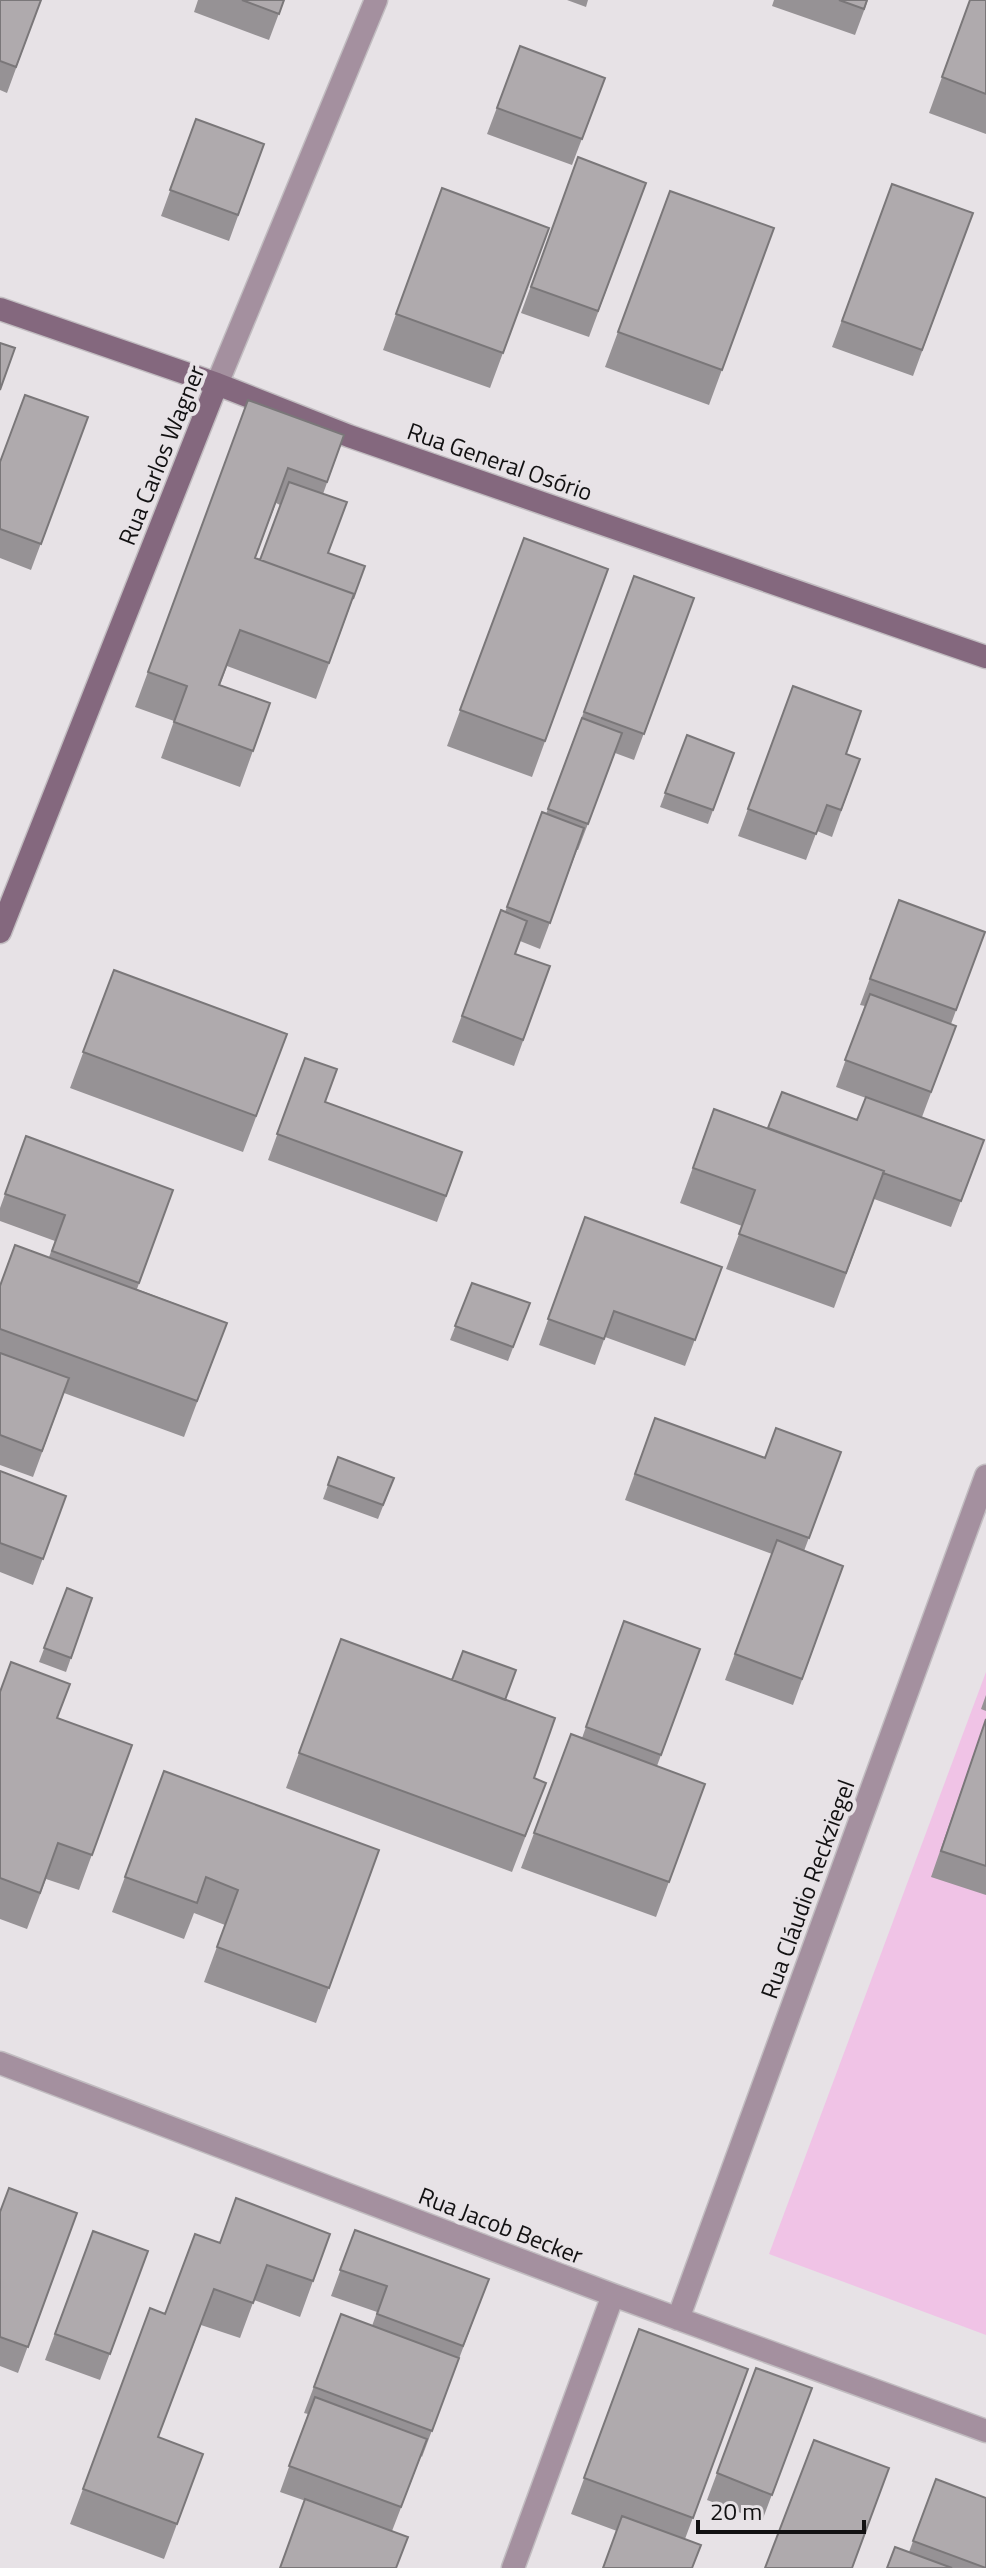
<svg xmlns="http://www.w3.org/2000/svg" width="986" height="2568" font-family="'Titillium Web',sans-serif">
<rect width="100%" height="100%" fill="#e7e2e6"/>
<!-- green -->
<path fill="#f0c3e6" d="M 986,1672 L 986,2335 L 769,2254 Z"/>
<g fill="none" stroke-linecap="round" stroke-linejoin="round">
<!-- minor casing -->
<g stroke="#c1bcc0" stroke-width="25">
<path id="minor" d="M 0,2063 L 613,2295 L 986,2431
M 678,2319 L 986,1476
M 513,2568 L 613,2295"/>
</g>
<!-- tertiary casing -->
<g stroke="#c1bcc0" stroke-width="25">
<path id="tertiary" d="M 217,384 L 376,0"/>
</g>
<!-- secondary casing -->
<g stroke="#c1bcc0" stroke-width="25">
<path id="secondary" d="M 0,309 L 217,384 L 349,436 L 986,657
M 0,932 L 217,384"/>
</g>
<!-- minor -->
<use href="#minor" stroke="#a4909f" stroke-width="22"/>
<!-- tertiary -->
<use href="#tertiary" stroke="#a4909f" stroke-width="22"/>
<!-- secondary -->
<use href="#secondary" stroke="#84687e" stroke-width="22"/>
</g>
<!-- wall -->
<path fill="#969295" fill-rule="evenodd" d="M 0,0 L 41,0 L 7,93 L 0,90 Z
M 198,0 L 284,0 L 269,40 L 194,12 Z
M 567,0 L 588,0 L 586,7 Z
M 774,0 L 868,0 L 855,35 L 772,6 Z
M 970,0 L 986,0 L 986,134 L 929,113 Z
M 520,46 L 605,78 L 572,165 L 487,134 Z
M 196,119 L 264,144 L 229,241 L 161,216 Z
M 578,157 L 646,183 L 589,337 L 521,313 Z
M 892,184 L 973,213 L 913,376 L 832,347 Z
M 670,191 L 774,228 L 709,405 L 605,367 Z
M 549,228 L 490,388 L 383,350 L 396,314 Z
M 248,400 L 344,435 L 323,494 L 328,553 L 365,566 L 316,699 L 227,666 L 220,685 L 270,703 L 240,787 L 161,758 L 174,721 L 135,707 ZM 276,503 L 280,505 L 260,560 L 255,558 Z
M 88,417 L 31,570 L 0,558 L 0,462 Z
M 524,538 L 608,569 L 532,777 L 447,746 Z
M 634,576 L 694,598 L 634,760 L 615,753 L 578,850 L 577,850 L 540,949 L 520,941 L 515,954 L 550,966 L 514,1066 L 452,1042 L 501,910 L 505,912 L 542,812 L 546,814 Z
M 793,686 L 846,754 L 860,759 L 832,837 L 817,831 L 806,860 L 738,836 Z
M 687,735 L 734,753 L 708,824 L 660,807 Z
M 899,900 L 985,932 L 951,1024 L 956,1026 L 922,1117 L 984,1140 L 951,1227 L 874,1199 L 834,1308 L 726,1269 L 742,1226 L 680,1203 L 714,1109 L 768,1128 L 857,1120 L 866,1098 L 836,1087 L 865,1006 L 860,1005 Z
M 114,970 L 287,1034 L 243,1152 L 70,1088 Z
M 305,1058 L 325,1102 L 462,1152 L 437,1222 L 268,1160 Z
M 26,1136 L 173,1190 L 137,1289 L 227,1323 L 184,1437 L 64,1393 L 33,1477 L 0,1465 L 0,1286 L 49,1257 L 55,1241 L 0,1221 L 0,1208 Z
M 585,1217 L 722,1267 L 685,1366 L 605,1337 L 595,1365 L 539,1345 Z
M 472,1283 L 530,1303 L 508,1361 L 450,1340 Z
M 655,1418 L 765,1458 L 841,1452 L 804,1551 L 843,1566 L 793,1705 L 725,1680 L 772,1554 L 625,1500 Z
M 338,1457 L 394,1478 L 378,1519 L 323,1499 Z
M 0,1471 L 66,1496 L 33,1585 L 0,1572 Z
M 67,1588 L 92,1598 L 66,1672 L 39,1662 Z
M 624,1621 L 700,1649 L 657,1766 L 705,1784 L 656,1917 L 521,1868 L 571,1734 L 582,1738 Z
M 341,1639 L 506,1700 L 534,1778 L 546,1783 L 512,1872 L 286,1788 Z
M 0,1692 L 58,1718 L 132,1745 L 79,1890 L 46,1879 L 27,1929 L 0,1919 Z
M 986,1695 L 986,1711 L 981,1709 Z
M 986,1719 L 986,1895 L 931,1877 Z
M 164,1771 L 379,1850 L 316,2023 L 204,1982 L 225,1925 L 194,1913 L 184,1939 L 112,1912 Z
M 0,2212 L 77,2213 L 18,2373 L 0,2366 Z
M 355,2230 L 489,2279 L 422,2457 L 421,2456 L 392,2531 L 280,2492 L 308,2414 L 304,2413 L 341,2314 L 372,2326 L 377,2312 L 331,2296 Z
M 93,2231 L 148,2251 L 100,2380 L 45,2360 Z
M 330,2234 L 300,2317 L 254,2300 L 240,2338 L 201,2325 L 158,2437 L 203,2454 L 164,2559 L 70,2524 L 150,2308 L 165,2314 L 220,2243 Z
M 639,2329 L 748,2369 L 685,2539 L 617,2531 L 571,2514 Z
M 756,2368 L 812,2388 L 762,2521 L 707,2500 Z
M 936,2479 L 986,2568 L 887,2568 L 909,2552 Z"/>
<!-- building -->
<path fill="#afaaad" stroke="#7a7779" stroke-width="2" d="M 0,0 L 41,0 L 16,67 L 0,61 Z
M 242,0 L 284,0 L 279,14 Z
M 839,0 L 867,0 L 864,9 Z
M 970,0 L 986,0 L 986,94 L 942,77 Z
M 520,46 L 605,78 L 582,139 L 497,108 Z
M 196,119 L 264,144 L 238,215 L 170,190 Z
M 578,157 L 646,183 L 598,311 L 531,287 Z
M 892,184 L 973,213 L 922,350 L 842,321 Z
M 442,188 L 549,228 L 503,353 L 396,314 Z
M 670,191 L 774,228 L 722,370 L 618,332 Z
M 0,343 L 15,348 L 0,390 Z
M 25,395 L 88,417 L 41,544 L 0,529 L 0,462 Z
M 248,400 L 344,435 L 327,482 L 288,468 L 255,558 L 354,594 L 329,663 L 240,630 L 219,685 L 270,703 L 253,751 L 174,722 L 187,686 L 148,672 Z
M 289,482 L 347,502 L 328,553 L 365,566 L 353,599 L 354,594 L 260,560 Z
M 524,538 L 608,569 L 545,741 L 460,710 Z
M 634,576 L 694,598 L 644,734 L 584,712 Z
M 793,686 L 861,711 L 846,754 L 860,759 L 841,810 L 827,805 L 816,834 L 748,809 Z
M 582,718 L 622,733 L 588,824 L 548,809 Z
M 687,735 L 734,753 L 713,810 L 665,793 Z
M 542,812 L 584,828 L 550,923 L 507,907 Z
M 899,900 L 985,932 L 956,1010 L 870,979 Z
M 501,910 L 527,921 L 515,954 L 550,966 L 523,1040 L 462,1016 Z
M 114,970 L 287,1034 L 256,1116 L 83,1052 Z
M 870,994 L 956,1026 L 931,1092 L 845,1060 Z
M 305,1058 L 337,1069 L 325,1102 L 462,1152 L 446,1196 L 277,1134 Z
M 782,1092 L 857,1120 L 866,1097 L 984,1140 L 961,1201 L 883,1173 L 884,1171 L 768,1128 Z
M 714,1109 L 884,1171 L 846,1273 L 739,1234 L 755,1190 L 693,1168 Z
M 26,1136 L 173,1190 L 139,1283 L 52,1251 L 65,1215 L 5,1194 Z
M 585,1217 L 722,1267 L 695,1340 L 614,1311 L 604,1339 L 548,1319 Z
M 15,1245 L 227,1323 L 197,1401 L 0,1329 L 0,1286 Z
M 472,1283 L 530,1303 L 513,1347 L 455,1326 Z
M 0,1353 L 69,1378 L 42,1451 L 0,1435 Z
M 655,1418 L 765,1458 L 776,1428 L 841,1452 L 809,1538 L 635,1474 Z
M 338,1457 L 394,1478 L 383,1505 L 328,1485 Z
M 0,1471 L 66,1496 L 43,1559 L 0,1543 Z
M 777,1540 L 843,1566 L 802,1679 L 735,1654 Z
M 67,1588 L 92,1598 L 71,1658 L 44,1648 Z
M 624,1621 L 700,1649 L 661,1755 L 586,1727 Z
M 341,1639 L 555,1718 L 534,1778 L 546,1783 L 525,1836 L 299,1753 Z
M 463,1651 L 516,1670 L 505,1700 L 452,1680 Z
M 11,1662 L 70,1684 L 57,1718 L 132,1745 L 92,1855 L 58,1843 L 40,1893 L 0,1878 L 0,1692 Z
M 986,1719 L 986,1866 L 941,1851 Z
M 571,1734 L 705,1784 L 669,1882 L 534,1833 Z
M 164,1771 L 379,1850 L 329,1988 L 217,1947 L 238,1890 L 206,1877 L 197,1903 L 125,1877 Z
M 9,2188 L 77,2213 L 28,2347 L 0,2337 L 0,2212 Z
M 236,2198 L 330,2234 L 313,2281 L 267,2265 L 253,2303 L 214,2289 L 158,2437 L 203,2454 L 177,2524 L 83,2489 L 150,2308 L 165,2314 L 195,2234 L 220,2243 Z
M 355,2230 L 489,2279 L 463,2346 L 377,2314 L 387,2286 L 340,2270 Z
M 93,2231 L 148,2251 L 110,2354 L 55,2334 Z
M 341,2314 L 459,2358 L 432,2431 L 314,2387 Z
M 639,2329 L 748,2369 L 693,2518 L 584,2478 Z
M 756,2368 L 812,2388 L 772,2495 L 717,2473 Z
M 315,2397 L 427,2439 L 401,2507 L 289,2466 Z
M 814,2440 L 889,2468 L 852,2568 L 765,2568 Z
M 936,2479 L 986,2498 L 986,2568 L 913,2541 Z
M 305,2499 L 408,2537 L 396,2568 L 280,2568 Z
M 622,2516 L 701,2545 L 692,2568 L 603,2568 Z
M 895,2547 L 952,2568 L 887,2568 Z"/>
<g text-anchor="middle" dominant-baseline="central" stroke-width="8" stroke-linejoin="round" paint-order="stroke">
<!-- street labels -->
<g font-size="24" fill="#121112" stroke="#e7e2e6">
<text transform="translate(161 455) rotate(-68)">Rua Carlos Wagner</text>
<text transform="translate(500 461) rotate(19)">Rua General Osório</text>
<text transform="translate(807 1889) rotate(-70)">Rua Cláudio Reckziegel</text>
<text transform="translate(501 2225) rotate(21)">Rua Jacob Becker</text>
</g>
</g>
<!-- scale -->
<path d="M698 2520v12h166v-12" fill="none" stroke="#121112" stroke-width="4"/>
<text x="710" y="2520" font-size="24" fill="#121112" stroke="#e7e2e6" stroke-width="6" paint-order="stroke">20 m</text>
</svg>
